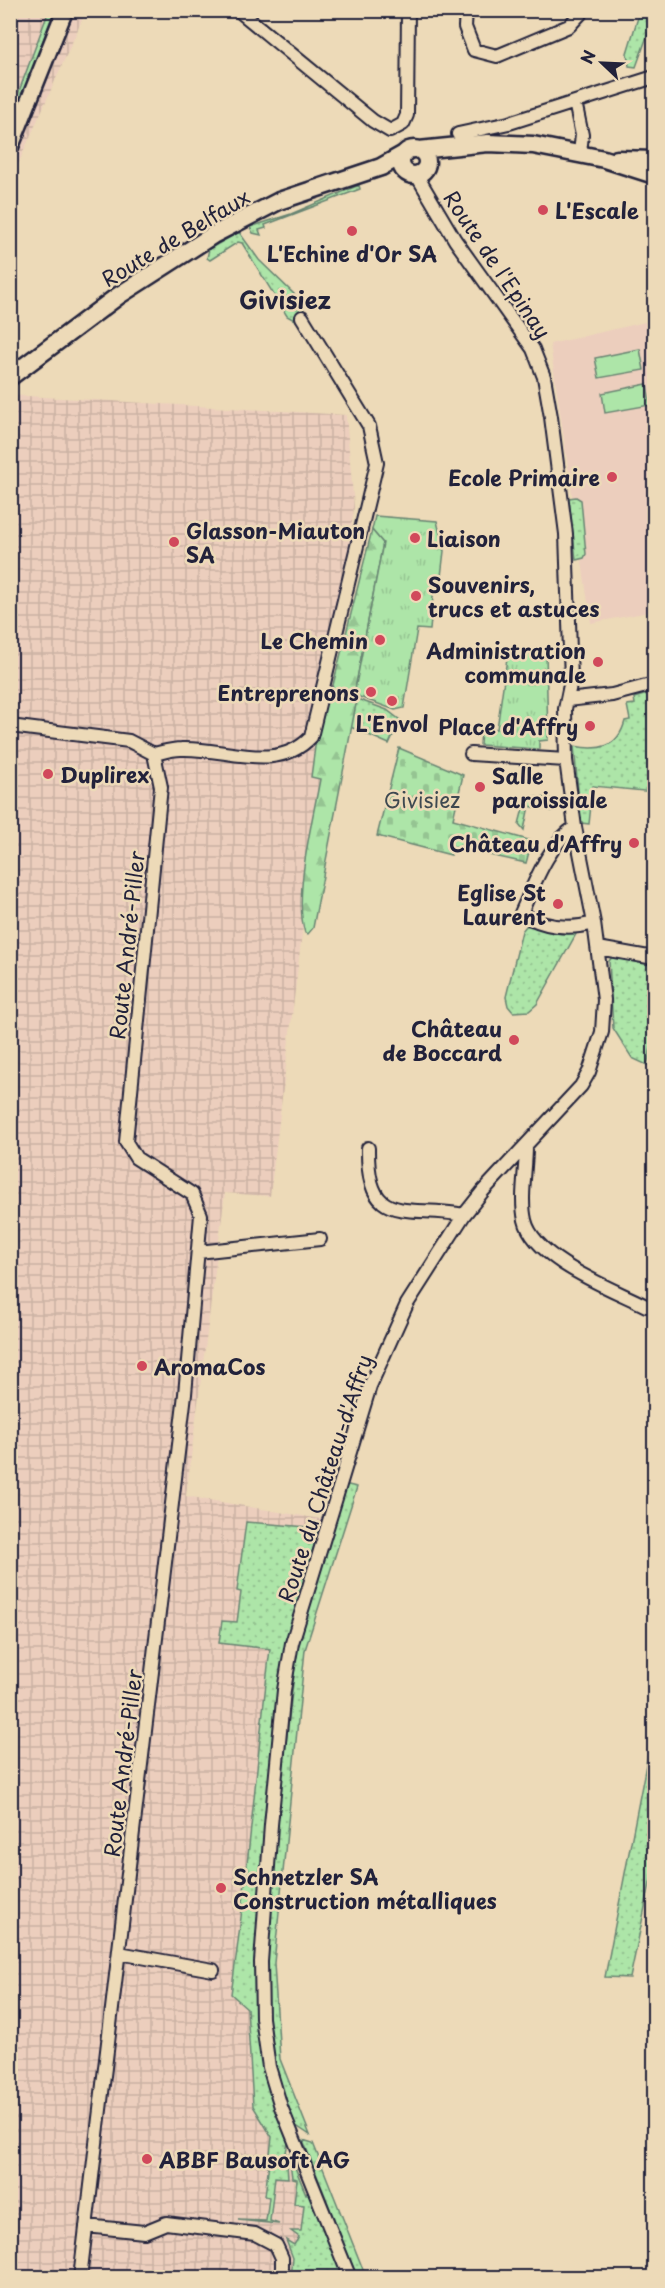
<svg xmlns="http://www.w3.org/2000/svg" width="665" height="2288" font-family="'Playpen Sans',sans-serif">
<defs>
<pattern id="industrial-grid" width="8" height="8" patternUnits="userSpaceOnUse" patternTransform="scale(1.5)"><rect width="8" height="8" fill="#eccebd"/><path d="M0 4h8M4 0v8" fill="none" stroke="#cab1a3"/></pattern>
<pattern id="grass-dots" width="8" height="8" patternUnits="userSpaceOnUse" patternTransform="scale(1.5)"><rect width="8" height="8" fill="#ade5a8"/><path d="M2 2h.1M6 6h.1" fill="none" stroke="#95c492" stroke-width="1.8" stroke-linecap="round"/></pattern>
<pattern id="forest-firs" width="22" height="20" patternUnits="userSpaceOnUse" patternTransform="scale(1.5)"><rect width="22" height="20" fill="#ade5a8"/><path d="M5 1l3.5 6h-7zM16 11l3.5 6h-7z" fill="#95c492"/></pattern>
<pattern id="cemetery-stones" width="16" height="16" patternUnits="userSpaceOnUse" patternTransform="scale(1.5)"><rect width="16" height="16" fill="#ade5a8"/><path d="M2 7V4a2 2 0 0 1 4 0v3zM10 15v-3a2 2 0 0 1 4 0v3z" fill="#95c492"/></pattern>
<pattern id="park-tufts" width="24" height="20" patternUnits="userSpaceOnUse" patternTransform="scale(1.5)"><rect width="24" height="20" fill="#ade5a8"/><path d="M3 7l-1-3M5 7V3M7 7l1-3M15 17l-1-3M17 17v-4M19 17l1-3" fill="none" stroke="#95c492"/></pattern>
</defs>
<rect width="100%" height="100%" fill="#eddab8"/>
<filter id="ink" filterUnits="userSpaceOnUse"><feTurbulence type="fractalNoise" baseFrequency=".0167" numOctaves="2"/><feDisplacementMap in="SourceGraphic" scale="12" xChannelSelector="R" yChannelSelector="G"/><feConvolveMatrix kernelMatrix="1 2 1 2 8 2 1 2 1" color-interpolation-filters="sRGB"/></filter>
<g filter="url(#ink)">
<!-- built -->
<path fill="#eccebd" d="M 654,320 L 654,611 L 591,623 L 550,344 Z"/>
<!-- industrial -->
<path fill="url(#industrial-grid)" d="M 11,11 L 86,11 L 11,180 Z
M 10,395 L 346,415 L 354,507 L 270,1196 L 225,1193 L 186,1496 L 332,1521 L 285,1643 L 255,2066 L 327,2277 L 11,2277 Z"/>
<!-- grass -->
<path fill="url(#grass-dots)" stroke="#688472" stroke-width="1.5" d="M 49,10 L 54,11 L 11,126 L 11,113 Z
M 640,11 L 654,11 L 654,17 L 636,67 L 629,66 L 627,53 Z
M 359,185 L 360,189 L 265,225 L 266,228 L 259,230 L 261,235 L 253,233 L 250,227 L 291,214 Z
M 239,232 L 259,260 L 295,295 L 304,310 L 294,317 L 298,322 L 287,316 L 242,243 L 238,242 L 210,260 L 207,258 L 209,249 Z
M 576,497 L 581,500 L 586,554 L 584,558 L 576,560 L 569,498 Z
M 654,692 L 654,792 L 593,786 L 589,824 L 581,823 L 574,746 C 599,751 618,748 625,721 L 630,720 L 627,705 L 635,704 L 634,698 Z
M 357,699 L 387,710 L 400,720 L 389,744 L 346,725 L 348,708 Z
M 531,796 L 553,799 L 555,808 L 552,811 L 529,806 L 524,830 L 519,824 L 525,801 Z
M 526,926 L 573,930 L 576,934 L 537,1004 L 529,1011 L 513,1012 L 508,1006 L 506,997 L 522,931 Z
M 613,956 L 654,962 L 654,1035 L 647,1065 L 632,1058 L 613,1028 L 609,961 Z
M 344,1484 L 357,1487 L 305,1650 L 274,1963 L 280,2059 L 310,2135 L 295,2125 L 289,2116 L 276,2069 L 268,2018 L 267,1962 L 277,1821 L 297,1649 Z
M 246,1522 L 319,1528 L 286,1644 L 279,1689 L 255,1963 L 256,2020 L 263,2069 L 273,2104 L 288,2143 L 286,2152 L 288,2178 L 275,2177 L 270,2221 L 279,2224 L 238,2220 L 266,2221 L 269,2197 L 265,2196 L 272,2137 L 253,2106 L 247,2008 L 231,1994 C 248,1879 256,1764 270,1649 L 219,1643 L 222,1621 L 237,1622 L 241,1592 L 237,1591 Z
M 654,1723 L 654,1865 L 630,1978 L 605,1977 Z
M 303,2140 L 313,2143 L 366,2277 L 357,2277 Z
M 289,2153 L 306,2194 L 309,2193 L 343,2277 L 291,2277 L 293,2258 L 286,2240 L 294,2245 L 299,2237 L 291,2231 L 301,2231 L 304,2205 L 294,2204 L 297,2179 L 292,2178 Z"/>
<!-- forest -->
<path fill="url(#forest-firs)" stroke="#688472" stroke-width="1.5" d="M 372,530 L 383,543 L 354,695 L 332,689 Z
M 331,692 L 357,699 L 313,928 L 308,934 L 305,933 C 293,896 313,819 320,779 L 311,777 L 316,739 L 326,701 L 329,701 Z"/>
<!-- cemetery -->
<path fill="url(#cemetery-stones)" stroke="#688472" stroke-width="1.5" d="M 399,748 L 463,775 L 453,819 L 532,841 L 526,863 L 453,847 L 451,855 L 377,836 Z"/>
<!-- park -->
<path fill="url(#park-tufts)" stroke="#688472" stroke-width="1.5" d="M 375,516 L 437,521 L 444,551 L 440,585 L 434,585 L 430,630 L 417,629 L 404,708 L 395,710 L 354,695 L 383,543 L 372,530 Z
M 508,651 L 546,651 L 548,740 L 539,741 L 539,749 L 480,745 L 481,728 L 497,729 Z"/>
<!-- garden -->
<path fill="#ade5a8" stroke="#688472" stroke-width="1.5" d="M 640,349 L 644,370 L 599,378 L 595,358 Z
M 647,384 L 650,405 L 605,413 L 602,393 Z"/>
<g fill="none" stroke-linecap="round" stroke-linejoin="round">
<!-- minor casing -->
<g stroke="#22223b" stroke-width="16">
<path id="minor" d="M 238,10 L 373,121 L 390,131 L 403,124 L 407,115 L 408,10
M 466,10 L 465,27 L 474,50 L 497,56 L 569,26 L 584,10
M 575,102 L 582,135 L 580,153
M 458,134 L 509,123 L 654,77
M 567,700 L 612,695 L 654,684
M 10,726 L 129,741 L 154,754 L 161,787 L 159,807 L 126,1142 L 136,1158 L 192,1194 L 201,1215 L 185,1394 L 80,2278
M 154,754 C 163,752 172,749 181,749 C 226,747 276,774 311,737 L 377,463 L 369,426 L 302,317
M 471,754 L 566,760
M 575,827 C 548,844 534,885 521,913 C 543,927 569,930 594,923
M 598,948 L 654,958
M 526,1147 C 526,1170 520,1198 525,1220 C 534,1260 613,1289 646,1306
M 368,1148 C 367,1229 406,1204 464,1215
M 198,1252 L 320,1239
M 119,1953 L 213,1970
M 86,2226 L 144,2232 L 166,2223 L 255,2234 L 276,2245 L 282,2258 L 282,2278
M 350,2278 L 281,2107 L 269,2067 L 262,2018 L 261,1962 L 271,1825 L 284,1690 L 292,1643 L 370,1386 L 407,1304 L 464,1215 L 483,1191 L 581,1086 L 589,1072 L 602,1032 L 604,1000 L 594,923 L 575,827 L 566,760 L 565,709 L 571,680 L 566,534 L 551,417 L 544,377 L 533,349 L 455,240 L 416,174"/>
</g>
<!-- tertiary casing -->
<g stroke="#22223b" stroke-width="20">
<path id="tertiary" d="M 10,148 L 65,10"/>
</g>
<!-- secondary casing -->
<g stroke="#22223b" stroke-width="21">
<path id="secondary" d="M401 162a13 13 0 1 1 26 0a13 13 0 1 1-26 0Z
M 419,150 L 488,143 L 533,145 L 604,159 L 654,175
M 617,159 L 654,160
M 10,377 L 118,296 L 213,235 L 279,201 L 381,167 L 404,154"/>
</g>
<!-- minor -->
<use href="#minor" stroke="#eddab8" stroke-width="12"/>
<!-- tertiary -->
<use href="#tertiary" stroke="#eddab8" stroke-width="15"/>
<!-- secondary -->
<use href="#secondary" stroke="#eddab8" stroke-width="16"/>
</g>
</g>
<!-- markers -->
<g fill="#d1495b" stroke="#eddab8" stroke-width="2">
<circle cx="543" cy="210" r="6"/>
<circle cx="352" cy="231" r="6"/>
<circle cx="612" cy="477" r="6"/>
<circle cx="415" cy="538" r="6"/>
<circle cx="174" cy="542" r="6"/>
<circle cx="416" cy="596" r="6"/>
<circle cx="380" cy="640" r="6"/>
<circle cx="598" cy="662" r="6"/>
<circle cx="371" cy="692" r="6"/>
<circle cx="392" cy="701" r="6"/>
<circle cx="590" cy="726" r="6"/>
<circle cx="48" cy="774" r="6"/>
<circle cx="480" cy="787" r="6"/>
<circle cx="634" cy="843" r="6"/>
<circle cx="558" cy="904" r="6"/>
<circle cx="514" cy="1040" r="6"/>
<circle cx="142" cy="1366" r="6"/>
<circle cx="221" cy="1888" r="6"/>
<circle cx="147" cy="2159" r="6"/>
</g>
<g text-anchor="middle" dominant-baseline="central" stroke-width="5" stroke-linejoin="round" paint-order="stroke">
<!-- poi labels -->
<g font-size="21" font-weight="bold" fill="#22223b" stroke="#eddab8" text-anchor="start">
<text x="555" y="210">L'Escale</text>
<text x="352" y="253" text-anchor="middle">L'Echine d'Or SA</text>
<text x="600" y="477" text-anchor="end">Ecole Primaire</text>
<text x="186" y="530">Glasson-Miauton<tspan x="186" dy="24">SA</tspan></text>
<text x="427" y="538">Liaison</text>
<text x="428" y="584">Souvenirs,<tspan x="428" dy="24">trucs et astuces</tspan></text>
<text x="368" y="640" text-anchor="end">Le Chemin</text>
<text x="586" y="650" text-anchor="end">Administration<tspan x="586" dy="24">communale</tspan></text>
<text x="359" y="692" text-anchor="end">Entreprenons</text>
<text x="392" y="723" text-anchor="middle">L'Envol</text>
<text x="578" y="726" text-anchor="end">Place d'Affry</text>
<text x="60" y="774">Duplirex</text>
<text x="492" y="775">Salle<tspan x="492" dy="24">paroissiale</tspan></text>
<text x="622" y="843" text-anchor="end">Château d'Affry</text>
<text x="546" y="892" text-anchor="end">Eglise St<tspan x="546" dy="24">Laurent</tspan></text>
<text x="502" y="1028" text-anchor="end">Château<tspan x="502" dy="24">de Boccard</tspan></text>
<text x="154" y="1366">AromaCos</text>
<text x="233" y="1876">Schnetzler SA<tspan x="233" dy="24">Construction métalliques</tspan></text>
<text x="159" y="2159">ABBF Bausoft AG</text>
</g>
<!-- street labels -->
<g font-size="21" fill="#22223b" stroke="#eddab8">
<text transform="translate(175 237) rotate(-31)">Route de Belfaux</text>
<text transform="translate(498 264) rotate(56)">Route de l'Epinay</text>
<text transform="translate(126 945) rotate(-84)">Route André-Piller</text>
<text transform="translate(324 1478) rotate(-72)">Route du Château-d'Affry</text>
<text transform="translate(122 1763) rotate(-83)">Route André-Piller</text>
</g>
<!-- park labels -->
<g font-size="21" fill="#3e4951" stroke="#eddab8">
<text x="422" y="799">Givisiez</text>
</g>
<!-- quarter labels -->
<g font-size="24" font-weight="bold" fill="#22223b" stroke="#eddab8">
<text x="285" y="299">Givisiez</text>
</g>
</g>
<!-- margin -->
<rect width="665" height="2288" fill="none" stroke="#eddab8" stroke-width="36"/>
<rect x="18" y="18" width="629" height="2252" fill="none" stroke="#22223b" stroke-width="2" filter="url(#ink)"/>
<!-- north arrow -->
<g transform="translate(602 63) rotate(293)" stroke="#eddab8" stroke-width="4.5" paint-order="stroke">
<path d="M0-4.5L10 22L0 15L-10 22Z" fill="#22223b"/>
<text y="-9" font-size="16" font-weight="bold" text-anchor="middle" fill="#22223b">N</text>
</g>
</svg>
